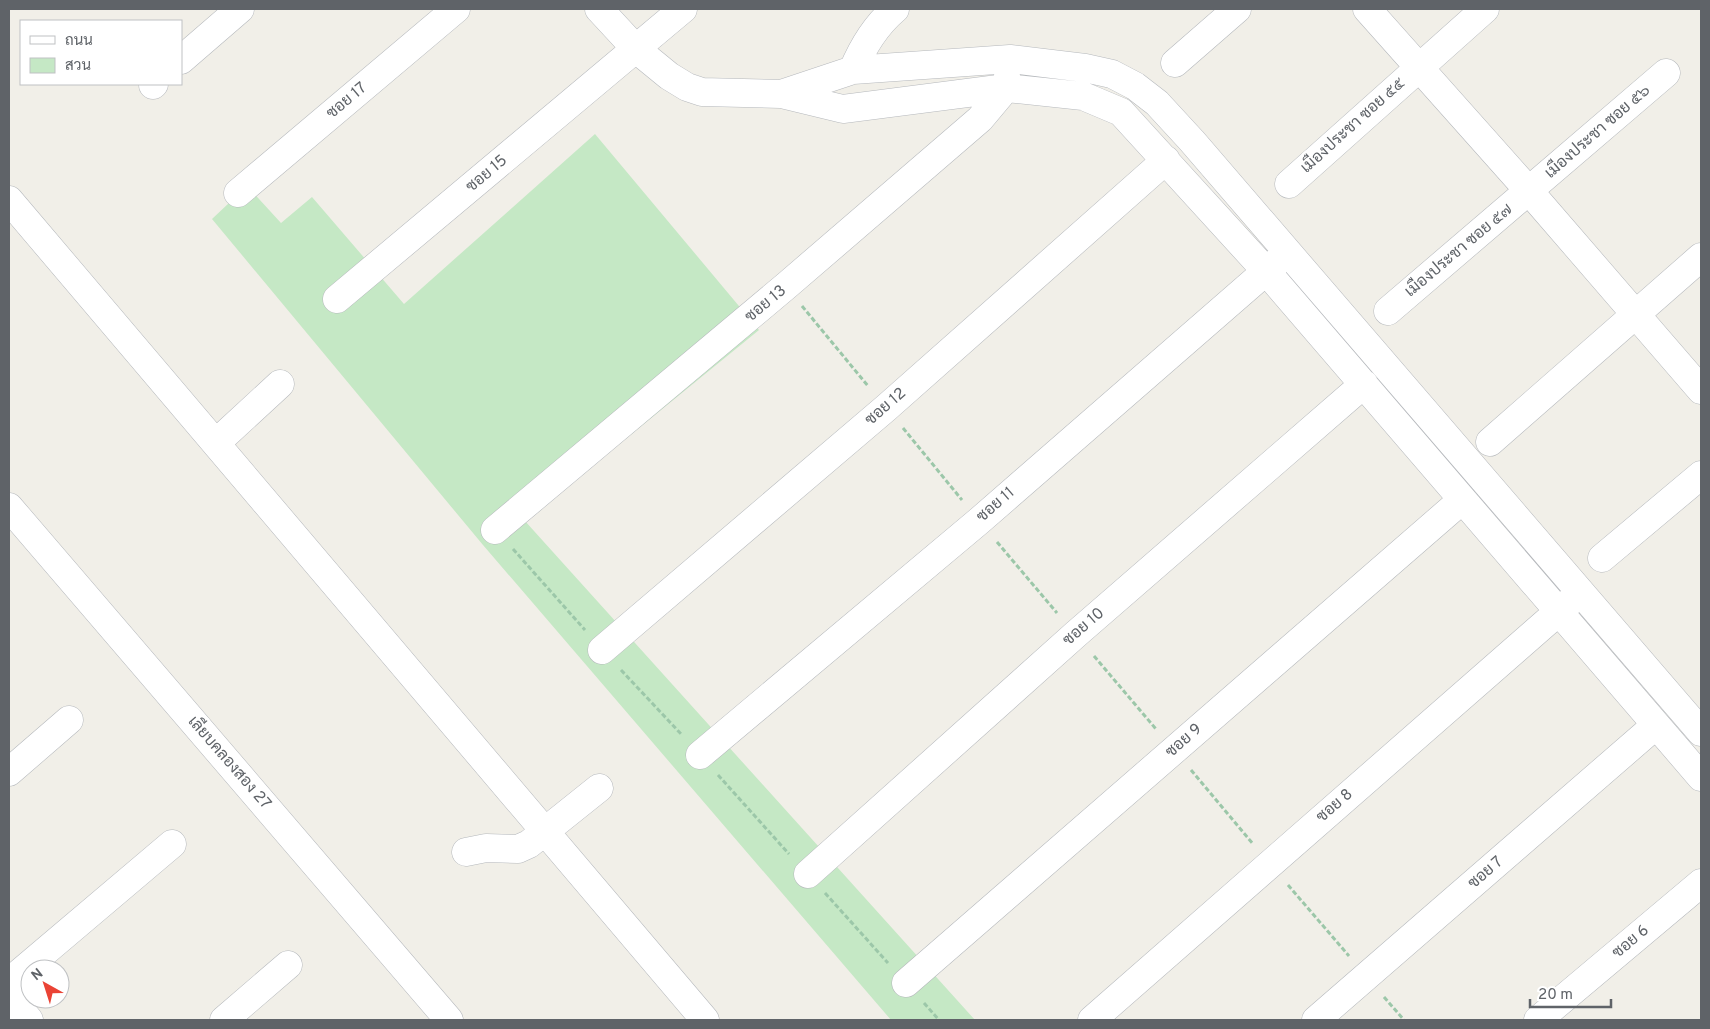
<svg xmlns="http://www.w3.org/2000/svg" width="1710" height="1029" font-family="Overpass,Sarabun,sans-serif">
<rect width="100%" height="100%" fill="#f1efe8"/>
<!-- green -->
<path fill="#c5e8c5" d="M 595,134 L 759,330 L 525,521 L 975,1020 L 891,1020 L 483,545 L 212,219 L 247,186 L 281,223 L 312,197 L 404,304 Z"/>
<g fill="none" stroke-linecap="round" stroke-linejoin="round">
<!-- minor casing -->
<g stroke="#b5b8bc" stroke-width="29">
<path id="minor" d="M 599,9 L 636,49 L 669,76 L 687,87 L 702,92 L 781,94 L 843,109 L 1006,88 L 1083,96 L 1121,112 L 1266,271 L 1701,777
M 1367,9 L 1529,191 L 1701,390
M 181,60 L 240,9
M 1175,63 L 1237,9
M 853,70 C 863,46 875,26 895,9
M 153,85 L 154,84
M 781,94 L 853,70 L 1010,59 L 1085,68 L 1112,74 L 1135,86 L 1157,103 L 1192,141 L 1701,732
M 1289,184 L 1485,9
M 238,193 L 456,9
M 9,200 L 705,1020
M 337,299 L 683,9
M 1388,311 L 1666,73
M 1490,442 L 1701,257
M 216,443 L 280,384
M 9,507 L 449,1020
M 495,530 L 786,286 L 980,119 L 1006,88 L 1007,80
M 1602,558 L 1701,475
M 602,650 L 886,408 L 1166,160
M 700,755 L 979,521 L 1280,259
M 9,772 L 69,720
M 466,852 L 486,848 L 518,849 L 529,844 L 599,788
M 808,874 L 1076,634 L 1364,384
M 9,982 L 172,844
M 906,983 L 1462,500
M 9,996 L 29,1020
M 224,1020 L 288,965
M 1092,1020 L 1573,599
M 1316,1020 L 1656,725
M 1538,1020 L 1701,883"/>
</g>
<!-- path -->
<path stroke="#9cc7a9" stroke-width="3" stroke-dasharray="5 2.5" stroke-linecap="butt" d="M 802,306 L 868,386
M 903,428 L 962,500
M 997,542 L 1057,613
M 513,549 L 585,630
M 1094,656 L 1156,729
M 621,670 L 682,735
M 1191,770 L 1253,844
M 718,775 L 789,854
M 1288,885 L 1349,956
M 825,893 L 888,963
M 1384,997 L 1404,1020
M 924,1003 L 939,1020"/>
<!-- minor -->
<use href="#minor" stroke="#fff" stroke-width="28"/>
</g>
<g text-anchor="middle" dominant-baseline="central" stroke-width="5" stroke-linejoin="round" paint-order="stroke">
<!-- street labels -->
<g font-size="16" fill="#5f6368" stroke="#fff">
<text transform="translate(347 101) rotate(-40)">ซอย 17</text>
<text transform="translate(1353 126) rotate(-42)">เมืองประชา ซอย ๕๕</text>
<text transform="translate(1598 132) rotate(-41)">เมืองประชา ซอย ๕๖</text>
<text transform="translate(487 174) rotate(-40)">ซอย 15</text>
<text transform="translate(1459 251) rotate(-40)">เมืองประชา ซอย ๕๗</text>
<text transform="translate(766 304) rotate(-40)">ซอย 13</text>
<text transform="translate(886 407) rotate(-41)">ซอย 12</text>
<text transform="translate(996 505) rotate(-41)">ซอย 11</text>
<text transform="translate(1084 627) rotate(-41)">ซอย 10</text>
<text transform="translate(1184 741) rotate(-41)">ซอย 9</text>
<text transform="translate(229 763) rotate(49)">เลียบคลองสอง 27</text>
<text transform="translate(1335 806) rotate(-41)">ซอย 8</text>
<text transform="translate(1486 873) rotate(-41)">ซอย 7</text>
<text transform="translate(1631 942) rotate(-40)">ซอย 6</text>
</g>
</g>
<!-- border -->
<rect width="1710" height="1029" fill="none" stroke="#5f6368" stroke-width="20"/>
<!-- legend -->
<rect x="20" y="20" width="162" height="65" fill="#ffffff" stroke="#bfc1c3"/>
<rect x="30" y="36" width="25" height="8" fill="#ffffff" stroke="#bfc1c3"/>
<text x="65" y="45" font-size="15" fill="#5f6368">ถนน</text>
<rect x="30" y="58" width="25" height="15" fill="#c5e8c5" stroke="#bfc1c3"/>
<text x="65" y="70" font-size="15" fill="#5f6368">สวน</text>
<!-- north arrow -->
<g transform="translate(45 984) rotate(321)"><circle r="24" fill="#ffffff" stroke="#bfc1c3"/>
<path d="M0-4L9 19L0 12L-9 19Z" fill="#ea4335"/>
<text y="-8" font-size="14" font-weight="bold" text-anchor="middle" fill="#5f6368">N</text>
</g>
<!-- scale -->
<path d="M1530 999v8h81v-8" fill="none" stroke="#5f6368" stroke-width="2.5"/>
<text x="1538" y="999" font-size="15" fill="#5f6368" stroke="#ffffff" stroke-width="4" paint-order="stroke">20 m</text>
</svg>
